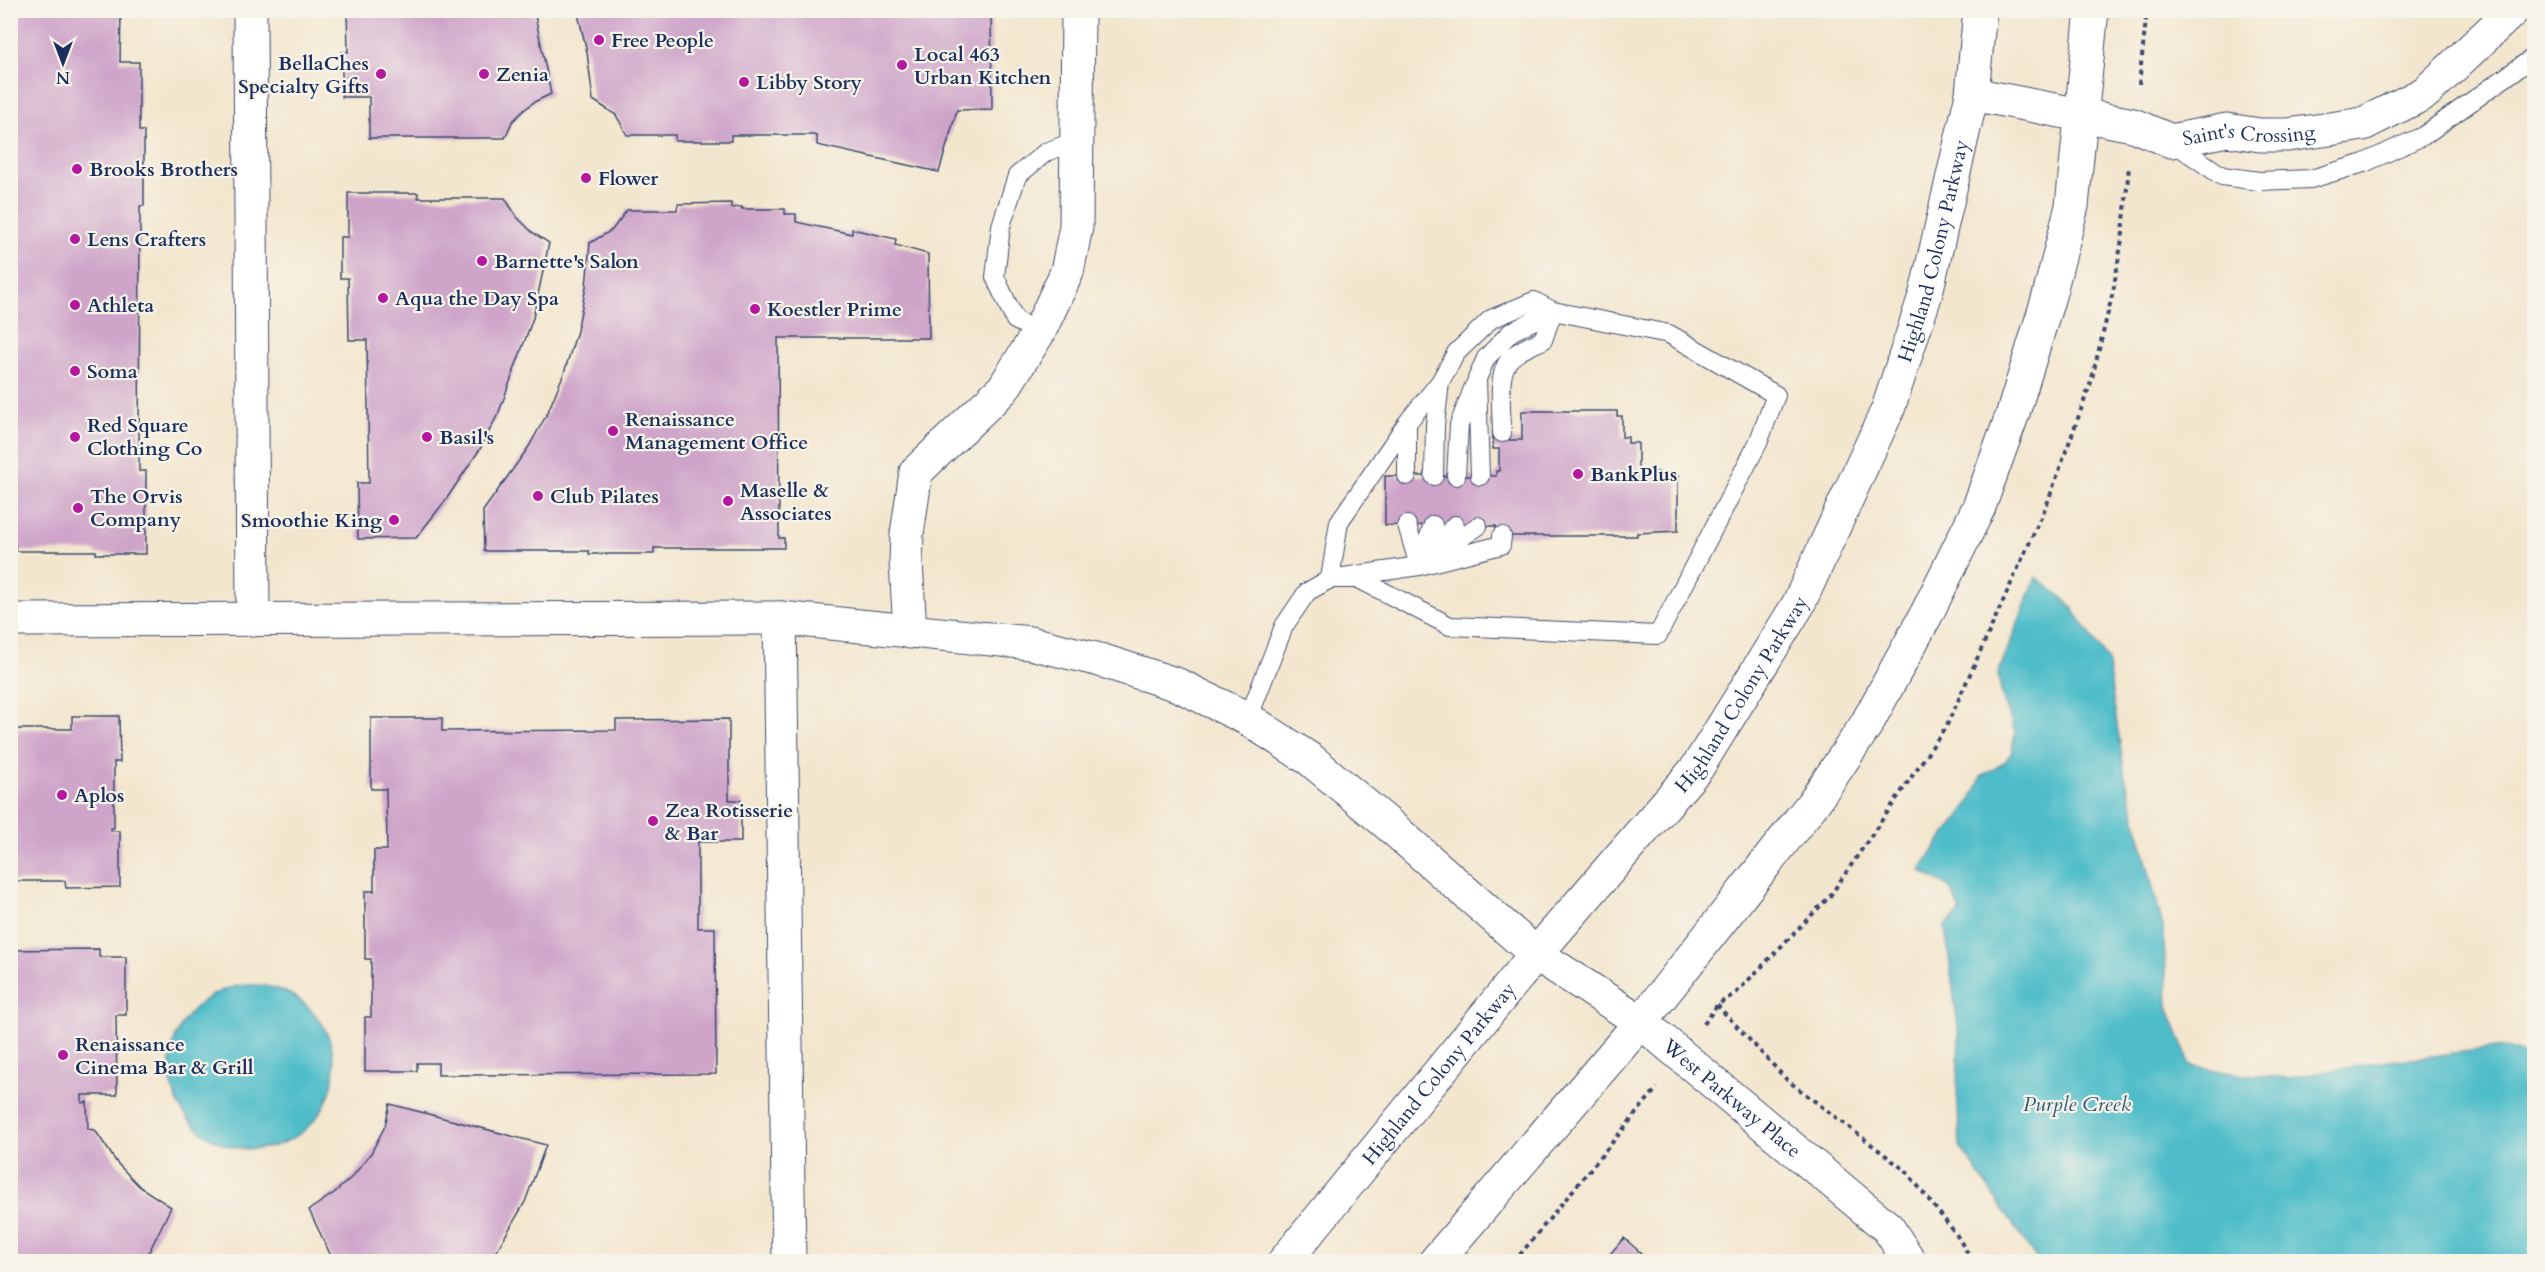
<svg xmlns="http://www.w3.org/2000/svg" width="2545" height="1272" font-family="Cardo,serif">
<rect width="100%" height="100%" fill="#f7f3e8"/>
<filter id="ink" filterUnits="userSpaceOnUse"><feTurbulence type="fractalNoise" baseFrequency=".0167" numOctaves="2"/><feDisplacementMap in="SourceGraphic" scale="12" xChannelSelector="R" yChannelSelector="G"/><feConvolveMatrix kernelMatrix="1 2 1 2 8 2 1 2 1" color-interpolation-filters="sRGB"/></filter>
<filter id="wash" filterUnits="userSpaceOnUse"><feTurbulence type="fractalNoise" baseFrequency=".008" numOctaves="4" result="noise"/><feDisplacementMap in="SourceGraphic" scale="24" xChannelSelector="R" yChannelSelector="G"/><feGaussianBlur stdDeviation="1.35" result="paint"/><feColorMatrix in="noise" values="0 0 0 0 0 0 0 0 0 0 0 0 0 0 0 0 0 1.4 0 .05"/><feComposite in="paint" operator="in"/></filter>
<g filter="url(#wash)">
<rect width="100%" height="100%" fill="#f3e6ce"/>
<!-- water -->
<path fill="#50bdc9" stroke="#367694" stroke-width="1.5" d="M 2036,577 L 2068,602 L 2107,659 L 2125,777 L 2163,927 L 2168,1006 L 2190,1065 L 2231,1073 L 2290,1078 L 2374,1063 L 2504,1047 L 2534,1058 L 2534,1261 L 2038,1261 L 1960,1146 L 1957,1089 L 1959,1035 L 1945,926 L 1961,911 L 1949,887 L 1921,871 C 1937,838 1971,811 1981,777 L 2004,763 L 2012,752 L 2015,731 L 2002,696 L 1998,674 Z
M170 1067a82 82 0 1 1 164 0a82 82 0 1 1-164 0Z"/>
<g id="blocks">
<!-- building -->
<path fill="#cea4c9" d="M 10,10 L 121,10 L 120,62 L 139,62 L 139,131 L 144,131 L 144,206 L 140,206 L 139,471 L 146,471 L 146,554 L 96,554 L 96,551 L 15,551 L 15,544 L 10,544 Z
M 347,10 L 534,10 L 551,94 L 534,102 L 524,110 L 512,122 L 505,138 L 369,138 L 369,97 L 342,97 L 342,52 L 348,52 Z
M 577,10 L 991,10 L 992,109 L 957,110 L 939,172 L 817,145 L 817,136 L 813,135 L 731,135 L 731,141 L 675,141 L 675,135 L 627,135 L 616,115 L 593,100 L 587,52 Z
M 348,193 L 418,193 L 418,198 L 505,198 L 517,217 L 532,232 L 549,243 L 533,318 L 499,412 L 480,449 L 445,501 L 416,538 L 358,539 L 357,483 L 369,483 L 367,340 L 349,340 L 348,278 L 340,278 L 340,237 L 348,237 Z
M 731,203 L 731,208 L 742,207 L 742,209 L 785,209 L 785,214 L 796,214 L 796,222 L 852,234 L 852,229 L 896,239 L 895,245 L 928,254 L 929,338 L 778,338 L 779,538 L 784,538 L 784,548 L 654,548 L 654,554 L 589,554 L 589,551 L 484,551 L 483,511 L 528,448 L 547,414 L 564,373 L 577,331 L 586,287 L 590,243 L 612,230 L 627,210 L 677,210 L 678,204 Z
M 1522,411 L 1617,411 L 1617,416 L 1622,416 L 1622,437 L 1628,437 L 1628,443 L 1638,443 L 1638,472 L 1659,472 L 1659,476 L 1678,476 L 1678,531 L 1637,533 L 1637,536 L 1496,536 L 1496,526 L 1385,525 L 1385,476 L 1496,476 L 1496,471 L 1499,471 L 1499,449 L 1493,449 L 1493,433 L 1509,433 L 1509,440 L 1522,440 Z
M 72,716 L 119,716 L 120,762 L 114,762 L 114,828 L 111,828 L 111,831 L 120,831 L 120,887 L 66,888 L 65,881 L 10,881 L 10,729 L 72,729 Z
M 371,718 L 442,718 L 442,731 L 616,730 L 616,720 L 729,719 L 729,800 L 741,800 L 741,842 L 698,842 L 698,928 L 715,928 L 716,1074 L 438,1075 L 438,1063 L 417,1063 L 417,1071 L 365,1071 L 365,1017 L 371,1017 L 371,959 L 365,959 L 365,891 L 374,891 L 374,850 L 387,850 L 386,789 L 371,789 Z
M 99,949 L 99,957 L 126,957 L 126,1015 L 116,1015 L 117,1095 L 82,1095 L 82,1103 L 87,1102 L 88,1129 L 95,1130 L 117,1163 L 140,1187 L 171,1207 L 144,1262 L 10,1262 L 10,950 Z
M 390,1104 L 546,1145 L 525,1202 L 490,1262 L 334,1262 L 309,1210 L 334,1193 L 353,1176 L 371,1153 L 385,1126 Z
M 1624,1238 L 1651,1262 L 1603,1262 Z"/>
</g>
</g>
<g filter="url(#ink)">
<use href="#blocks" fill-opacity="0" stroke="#3b4a6f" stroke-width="1.5"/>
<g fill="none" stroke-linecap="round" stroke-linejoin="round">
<!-- lane casing -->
<g stroke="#3b4a6f" stroke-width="20">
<path id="lane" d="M 2171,141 L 2222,176 L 2259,181 L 2311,179 L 2364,163 L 2423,136 L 2534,57
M 1039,332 L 1015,320 L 995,277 L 1001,226 L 1017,176 L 1046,152 L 1078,140
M 1407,423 L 1339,522 L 1330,579 L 1419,566 L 1501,545 L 1502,536
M 1407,476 L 1407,423 L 1440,382
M 1434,476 L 1435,425 L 1440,382 L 1456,353 L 1491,319 L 1534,301 L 1553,311
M 1456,476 L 1459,425 L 1474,386
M 1480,476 L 1477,379 L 1486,358 L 1511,332 L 1553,311
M 1407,525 L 1419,566
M 1436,547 L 1455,525
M 1421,559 L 1433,525
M 1430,559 L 1478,526
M 1248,719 L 1284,626 L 1307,592 L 1330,579 L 1359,579 L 1450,626 L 1658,635 L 1758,443 L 1776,395 L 1669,334 L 1553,311 L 1543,340 C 1532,345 1513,352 1507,363 C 1497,381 1502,412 1502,433"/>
</g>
<!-- street casing -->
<g stroke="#3b4a6f" stroke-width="35">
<g id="street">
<path d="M 250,10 L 253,620"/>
<path id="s1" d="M 1972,94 L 2133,125 L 2171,141 L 2227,130 L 2260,135 L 2288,135 L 2323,130 L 2363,124 L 2425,93 L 2513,10"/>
<path d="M 780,618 L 789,1262"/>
<path id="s2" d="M 10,620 L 780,618 L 1030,643 L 1100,660 L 1178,685 L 1248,719 L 1311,760 L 1389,825 L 1536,954 L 1641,1022 L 1888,1228 L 1910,1262"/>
<path d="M 910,632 L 906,562 L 907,534 L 916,472 L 1003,389 L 1039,332 L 1067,272 L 1076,227 L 1078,10"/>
</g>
</g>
<!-- secondary casing -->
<g stroke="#3b4a6f" stroke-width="35">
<g id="secondary">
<path id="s3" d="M 1284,1262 L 1536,954 L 1697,768 L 1798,605 L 1888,409 L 1926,293 L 1972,94 L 1980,10"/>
<path d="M 1435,1262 L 1641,1022 L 1814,802 L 1866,725 L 1926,615 L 1979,507 L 2013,413 L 2049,296 L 2072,206 L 2092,10"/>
</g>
</g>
<!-- path -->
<path stroke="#3b4a6f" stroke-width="4" stroke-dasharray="4.5 4.5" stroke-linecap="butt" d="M 2139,84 L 2147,10
M 1717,1005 L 1787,1080 L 1906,1171 L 1956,1234 L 1973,1262
M 1704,1024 L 1717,1005 L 1736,993 L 1830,896 L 1947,725 L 2047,504 L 2091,382 L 2113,292 L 2123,233 L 2129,166
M 1514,1262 L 1657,1088"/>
<!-- lane -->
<use href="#lane" stroke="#fff" stroke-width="18"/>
<!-- street -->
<use href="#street" stroke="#fff" stroke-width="33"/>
<!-- secondary -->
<use href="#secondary" stroke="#fff" stroke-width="33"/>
</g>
</g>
<!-- markers -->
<g fill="#b5179e" stroke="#f7f3e8" stroke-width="2">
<circle cx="599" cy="40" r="6"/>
<circle cx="902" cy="65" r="6"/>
<circle cx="381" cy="74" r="6"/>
<circle cx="484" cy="74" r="6"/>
<circle cx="744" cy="82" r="6"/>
<circle cx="77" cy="169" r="6"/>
<circle cx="586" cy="178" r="6"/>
<circle cx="75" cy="239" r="6"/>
<circle cx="482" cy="261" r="6"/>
<circle cx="383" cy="298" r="6"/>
<circle cx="75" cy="305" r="6"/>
<circle cx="755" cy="309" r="6"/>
<circle cx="75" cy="371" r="6"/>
<circle cx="613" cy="431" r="6"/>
<circle cx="75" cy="437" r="6"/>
<circle cx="427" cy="437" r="6"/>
<circle cx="1578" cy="474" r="6"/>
<circle cx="538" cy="496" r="6"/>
<circle cx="728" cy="501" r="6"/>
<circle cx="78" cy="508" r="6"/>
<circle cx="394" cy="520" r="6"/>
<circle cx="62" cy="795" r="6"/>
<circle cx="653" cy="821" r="6"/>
<circle cx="63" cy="1055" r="6"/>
</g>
<g text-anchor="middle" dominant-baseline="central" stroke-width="4.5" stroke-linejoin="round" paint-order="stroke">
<!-- poi labels -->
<g font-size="20" font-weight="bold" fill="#1b2f5e" stroke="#f7f3e8" text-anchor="start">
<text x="611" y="40">Free People</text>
<text x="914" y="54">Local 463<tspan x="914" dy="23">Urban Kitchen</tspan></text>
<text x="369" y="63" text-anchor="end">BellaChes<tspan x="369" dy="23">Specialty Gifts</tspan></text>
<text x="496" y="74">Zenia</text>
<text x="756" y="82">Libby Story</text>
<text x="89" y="169">Brooks Brothers</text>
<text x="598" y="178">Flower</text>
<text x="87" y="239">Lens Crafters</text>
<text x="494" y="261">Barnette's Salon</text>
<text x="395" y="298">Aqua the Day Spa</text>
<text x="87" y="305">Athleta</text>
<text x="767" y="309">Koestler Prime</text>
<text x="87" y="371">Soma</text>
<text x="625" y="419">Renaissance<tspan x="625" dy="23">Management Office</tspan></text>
<text x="87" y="425">Red Square<tspan x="87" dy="23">Clothing Co</tspan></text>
<text x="439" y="437">Basil's</text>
<text x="1590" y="474">BankPlus</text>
<text x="740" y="490">Maselle &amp;<tspan x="740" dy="23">Associates</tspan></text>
<text x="90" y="496">The Orvis<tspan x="90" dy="23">Company</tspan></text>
<text x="550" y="496">Club Pilates</text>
<text x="382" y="520" text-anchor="end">Smoothie King</text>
<text x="74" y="795">Aplos</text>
<text x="665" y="810">Zea Rotisserie<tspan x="665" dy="23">&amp; Bar</tspan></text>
<text x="75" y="1044">Renaissance<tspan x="75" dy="23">Cinema Bar &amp; Grill</tspan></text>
</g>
<!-- street labels -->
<g font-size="20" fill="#1b2f5e" stroke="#f7f3e8">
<text stroke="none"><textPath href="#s1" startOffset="284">Saint's Crossing</textPath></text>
<text stroke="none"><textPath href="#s3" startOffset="1216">Highland Colony Parkway</textPath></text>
<text stroke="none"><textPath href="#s3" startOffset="730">Highland Colony Parkway</textPath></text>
<text stroke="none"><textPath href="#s3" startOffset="244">Highland Colony Parkway</textPath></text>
<text stroke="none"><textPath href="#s2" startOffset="1869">West Parkway Place</textPath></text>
</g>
<!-- water labels -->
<g font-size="21" font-style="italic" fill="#2b5a7e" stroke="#f7f3e8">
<text x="2077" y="1104">Purple Creek</text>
</g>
</g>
<!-- margin -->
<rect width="2545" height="1272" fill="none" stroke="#f7f3e8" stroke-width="36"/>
<!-- north arrow -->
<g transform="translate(63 63) rotate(180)" stroke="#f7f3e8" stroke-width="4.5" paint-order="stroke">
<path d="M0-4.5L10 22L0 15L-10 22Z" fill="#1b2f5e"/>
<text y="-9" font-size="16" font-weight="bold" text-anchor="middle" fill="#1b2f5e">N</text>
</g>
</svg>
